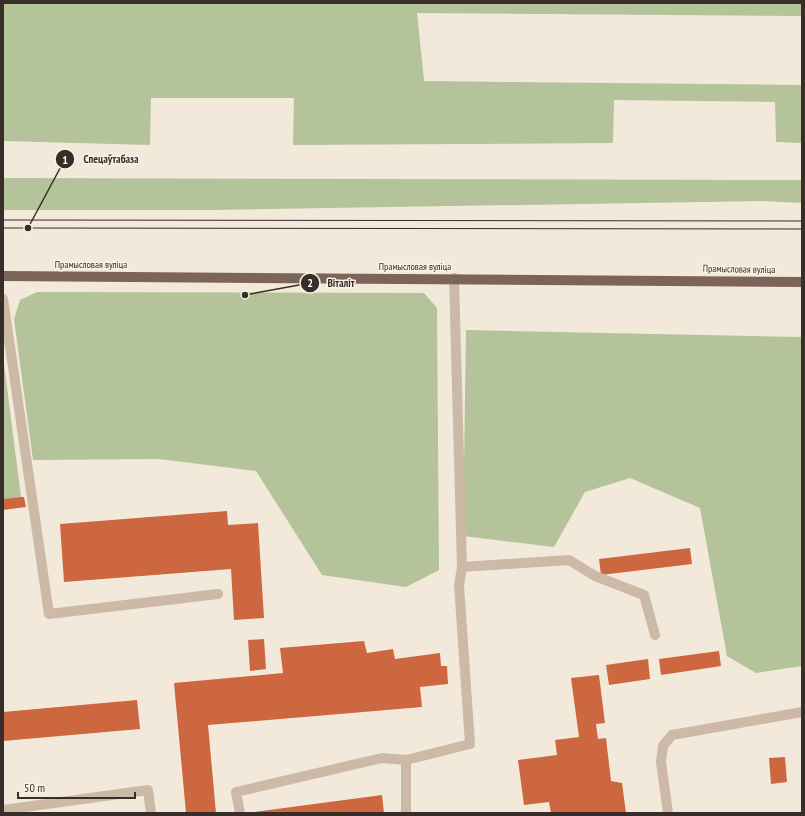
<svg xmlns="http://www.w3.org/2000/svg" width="805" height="816" font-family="'PT Sans Narrow',sans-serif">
<rect width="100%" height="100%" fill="#f3e9db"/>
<!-- green -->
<path fill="#b4c39a" d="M 3,3 L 802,3 L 802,16 L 417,13 L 424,81 L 802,85 L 802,143 L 776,142 L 775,102 L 614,100 L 613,143 L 293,145 L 294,98 L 151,98 L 150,145 L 3,141 Z
M 3,178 L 802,180 L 802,203 L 763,201 L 209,210 L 3,210 Z
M 37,292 L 424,293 L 437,308 L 439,570 L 406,587 L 322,575 L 256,471 L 159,459 L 33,460 L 14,319 L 20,300 Z
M 466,330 L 802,337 L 802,666 L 756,673 L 727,656 L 700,508 L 630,478 L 585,492 L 554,547 L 463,536 Z
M 3,356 L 21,497 L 3,499 Z"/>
<!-- building -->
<path fill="#cc6740" d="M 21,497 L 24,497 L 26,507 L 3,510 L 3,499 Z
M 227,511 L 228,525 L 258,523 L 264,618 L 234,620 L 231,569 L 64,582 L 60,524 Z
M 690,548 L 692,564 L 601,575 L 599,559 Z
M 264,639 L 266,669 L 250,671 L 248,640 Z
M 364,641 L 367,653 L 393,649 L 395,659 L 440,653 L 441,666 L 447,666 L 448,684 L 420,687 L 422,707 L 208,725 L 216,813 L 186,813 L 174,683 L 283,673 L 280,648 Z
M 719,651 L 721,666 L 661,675 L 659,659 Z
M 648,659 L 650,679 L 609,685 L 606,665 Z
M 599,675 L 605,723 L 596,724 L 598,739 L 606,738 L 611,781 L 622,783 L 626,813 L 551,813 L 549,802 L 524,805 L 518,760 L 557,755 L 555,740 L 579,737 L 571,678 Z
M 137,700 L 140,729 L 3,741 L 3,712 Z
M 785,757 L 787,782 L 771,784 L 769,758 Z
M 382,795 L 384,813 L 254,813 L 254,812 Z"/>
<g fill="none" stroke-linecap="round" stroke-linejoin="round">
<!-- minor -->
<path stroke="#ccb9a6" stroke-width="10" d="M 3,299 L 49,614 L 218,594
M 462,567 L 569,560 L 595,576 L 644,595 L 655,635
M 406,760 L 406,813
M 3,810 L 148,790 L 151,813
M 240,813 L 236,792 L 382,758 L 406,760 L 470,744 L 459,585 L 462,567 L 454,278
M 668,813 L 661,762 L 663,746 L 672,735 L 802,712"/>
<!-- major -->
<path stroke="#7b6558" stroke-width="10" d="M 3,276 L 802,282"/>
<!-- tram -->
<path stroke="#382d28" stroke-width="1" d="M 3,220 L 802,221
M 3,228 L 802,229"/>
</g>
<g text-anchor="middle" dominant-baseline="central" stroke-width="3" stroke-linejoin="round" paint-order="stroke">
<!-- street labels -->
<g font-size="10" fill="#382d28" stroke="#faf3e8">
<text x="91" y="264">Прамысловая вуліца</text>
<text x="415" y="266">Прамысловая вуліца</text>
<text transform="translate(739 269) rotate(1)">Прамысловая вуліца</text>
</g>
</g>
<!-- callouts -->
<path fill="none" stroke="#382d28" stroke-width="1.5" d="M28 228L65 159M245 295L310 283"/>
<g fill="#382d28" stroke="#faf3e8" stroke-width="1.5">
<circle cx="28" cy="228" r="4"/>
<circle cx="245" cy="295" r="4"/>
<circle cx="65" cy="159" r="10"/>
<circle cx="310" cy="283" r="10"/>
</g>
<g font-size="12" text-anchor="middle" font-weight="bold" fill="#fff">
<text x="65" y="164">1</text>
<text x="310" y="287">2</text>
</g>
<g font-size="11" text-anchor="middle" font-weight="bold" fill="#382d28" stroke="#faf3e8" stroke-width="3" stroke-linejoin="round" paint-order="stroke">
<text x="111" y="163">Спецаўтабаза</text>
<text x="341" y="287">Віталіт</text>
</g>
<!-- border -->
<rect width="805" height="816" fill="none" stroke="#382d28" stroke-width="8"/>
<!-- scale -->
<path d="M18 792v6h117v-6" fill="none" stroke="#382d28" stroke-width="2"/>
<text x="24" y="792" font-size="12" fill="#382d28" stroke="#faf3e8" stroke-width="3" paint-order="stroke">50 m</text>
</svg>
